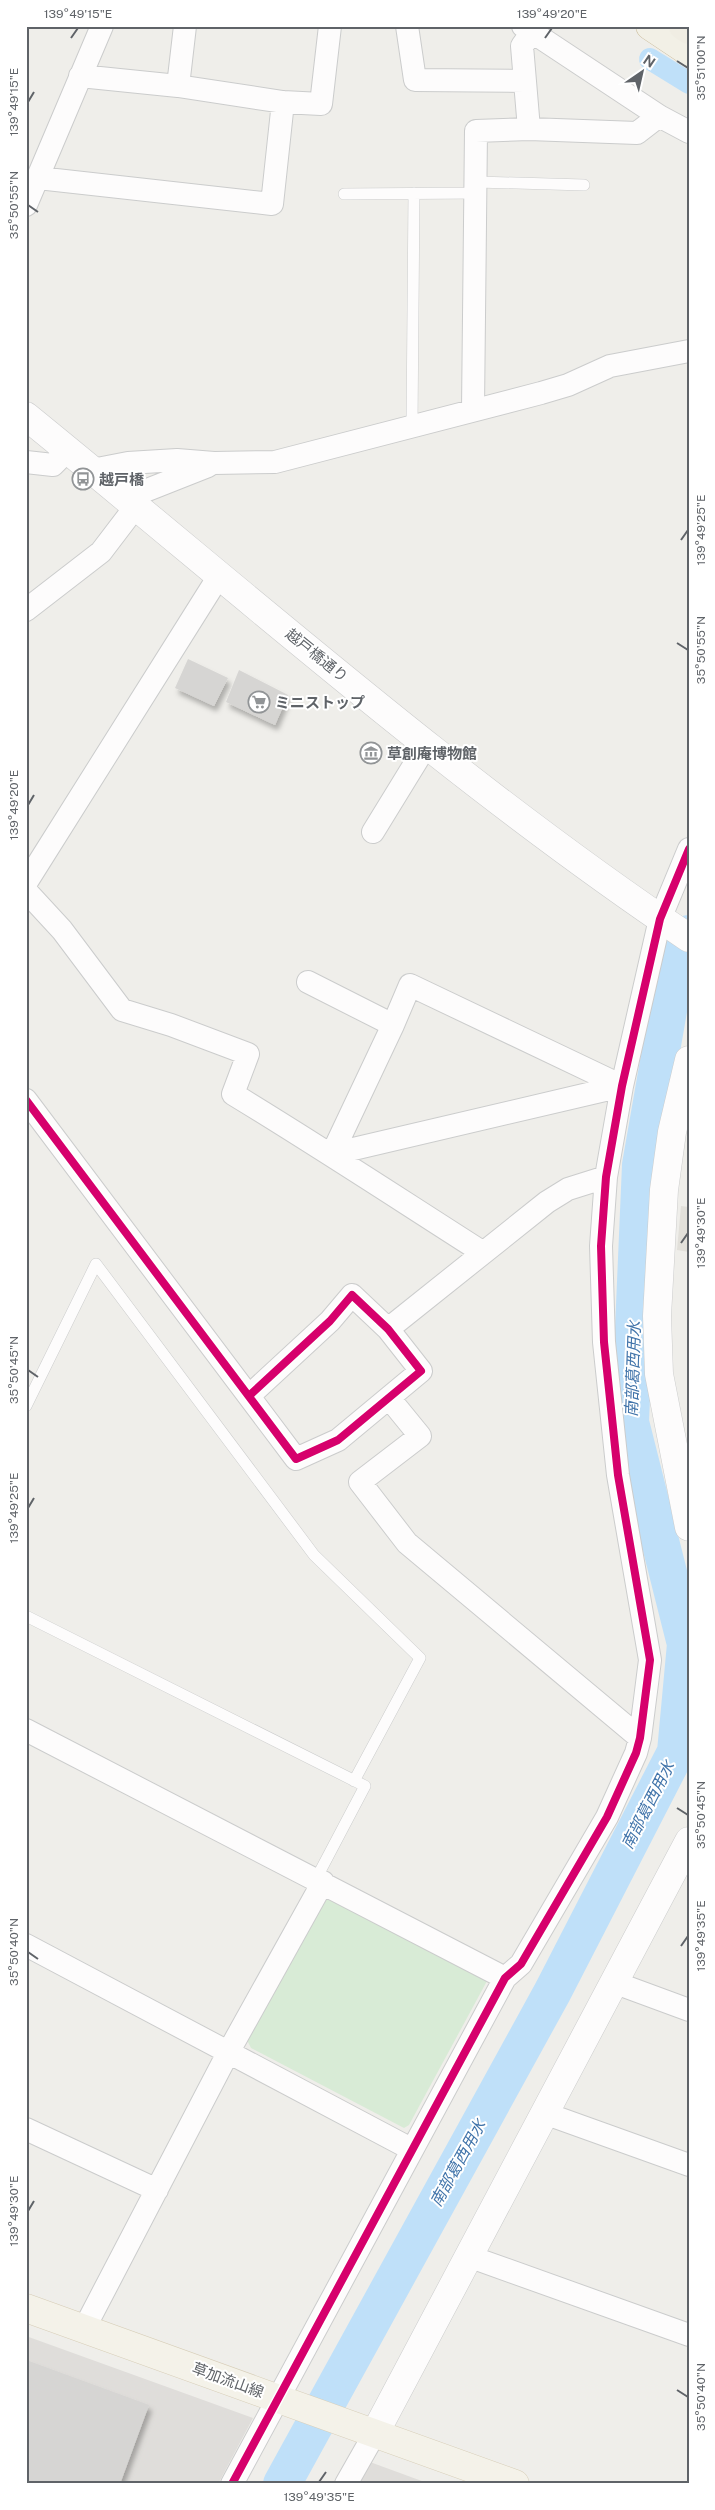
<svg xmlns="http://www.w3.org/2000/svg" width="715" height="2510" font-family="'Public Sans','Noto Sans JP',sans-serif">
<defs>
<filter id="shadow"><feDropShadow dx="3" dy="5.5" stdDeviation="2.5" flood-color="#0004"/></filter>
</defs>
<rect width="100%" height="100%" fill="#efeeea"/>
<!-- industrial -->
<path fill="#dfddda" d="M 26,2336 L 253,2418 L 218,2484 L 26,2484 Z
M 370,2462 L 430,2484 L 359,2484 Z"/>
<!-- education -->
<path fill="#e2e0da" d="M 681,1206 L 689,1207 L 689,1252 L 677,1250 Z"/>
<!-- green -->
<path fill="#d8ebd6" d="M 327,1891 L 484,1975 L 487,1981 L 409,2125 L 404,2128 L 251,2048 L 246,2038 Z"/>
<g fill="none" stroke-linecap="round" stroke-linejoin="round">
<!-- canal -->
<path stroke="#bfe0f9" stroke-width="22" d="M 650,59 L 689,83"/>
<!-- river -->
<path stroke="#bfe0f9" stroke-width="38" d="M 282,2484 L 553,1991 L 676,1752 L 686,1644 L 630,1422 L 641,1165 L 677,959 L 689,934"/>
</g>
<!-- building -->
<path fill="#d6d5d3" filter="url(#shadow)" d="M 188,659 L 228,678 L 214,706 L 175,688 Z
M 239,670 L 288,695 L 275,725 L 226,702 Z
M 26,2360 L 149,2405 L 120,2484 L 26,2484 Z"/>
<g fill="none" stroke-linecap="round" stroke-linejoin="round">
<!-- service casing -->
<g stroke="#cbcccc" stroke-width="12">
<path id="service" d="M 477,182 L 584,185
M 344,194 L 477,193
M 412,426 L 414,193
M 26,1406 L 96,1264 L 314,1555 L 420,1658 L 354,1781
M 26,1616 L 365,1786 L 316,1879"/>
</g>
<!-- minor casing -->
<g stroke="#cbcccc" stroke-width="24">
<path id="minor" d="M 407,26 L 415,80 L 524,81
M 523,26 L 659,116 L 689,132
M 80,76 L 178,86 L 283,102 L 321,104 L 330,26
M 178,86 L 185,26
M 529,129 L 522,46 L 532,32
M 38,178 L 272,204 L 283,102
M 26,205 L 102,26
M 473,409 L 476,131 L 529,129 L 637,133 L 659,116
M 26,462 L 53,465 L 68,450
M 92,470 L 128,463 L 177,460 L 214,463 L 275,462 L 541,393 L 568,385 L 610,366 L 689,351
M 127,498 L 208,466
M 26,610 L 101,552 L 136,506
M 373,832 L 427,744
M 26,883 L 219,576
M 26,891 L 62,930 L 122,1010 L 171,1025 L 248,1054 L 233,1094 C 317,1145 399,1199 482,1252
M 308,982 L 393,1025
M 410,985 L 622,1086 L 332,1154 L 393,1025 Z
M 26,1100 L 296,1459 L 338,1440 L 421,1371 L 388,1329 L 352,1295 L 330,1321 L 250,1395
M 388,1329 L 547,1202 L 568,1189 L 606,1177
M 389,1398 L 420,1436 L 360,1482 L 407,1543 L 640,1738
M 26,1730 L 505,1978
M 26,1945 L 411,2149
M 613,1982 L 689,2010
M 544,2113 L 689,2165
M 26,2129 L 157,2190
M 468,2256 L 689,2335
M 84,2329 L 229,2051 L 323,1882
M 232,2484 L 505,1978 L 521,1964 L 607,1817 L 636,1753 L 640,1738 L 650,1660 L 618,1475 L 604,1342 L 601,1246 L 606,1177 L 622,1086 L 660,919 L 689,849
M 346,2484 L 375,2433"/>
</g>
<!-- tertiary casing -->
<g stroke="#cbcccc" stroke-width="29">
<path id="tertiary" d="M 26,416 C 244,593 455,781 689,938
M 689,1060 L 672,1132 L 664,1190 L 657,1316 L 659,1374 L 689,1527
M 375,2433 L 689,1841"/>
</g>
<!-- primary casing -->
<g stroke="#d7ceb8" stroke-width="29">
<path id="primary" d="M 26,2308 L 515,2484"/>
</g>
<!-- trunk casing -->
<g stroke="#c8b996" stroke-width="29">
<path id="trunk" d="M 650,26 L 689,52"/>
</g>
<!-- motorway casing -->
<g stroke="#c8b996" stroke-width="29">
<path id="motorway" d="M 683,26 L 689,30"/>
</g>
<!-- service -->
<use href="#service" stroke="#fdfcfc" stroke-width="11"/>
<!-- minor -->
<use href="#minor" stroke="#fdfcfc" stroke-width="22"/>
<!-- tertiary -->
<use href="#tertiary" stroke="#fdfcfc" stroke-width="28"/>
<!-- primary -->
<use href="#primary" stroke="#f4f2e9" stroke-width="28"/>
<!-- trunk -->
<use href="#trunk" stroke="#f2f0e6" stroke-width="28"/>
<!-- motorway -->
<use href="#motorway" stroke="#f0ede3" stroke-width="28"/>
<!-- cycleway casing -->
<g stroke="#fff" stroke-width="11">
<path id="cycleway" d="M 26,1100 L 296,1459 L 338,1440 L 421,1371 L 388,1329 L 352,1295 L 330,1321 L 250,1395
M 232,2484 L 505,1978 L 521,1964 L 607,1817 L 636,1753 L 640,1738 L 650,1660 L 618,1475 L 604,1342 L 601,1246 L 606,1177 L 622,1086 L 660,919 L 689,849"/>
</g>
<!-- cycleway -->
<use href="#cycleway" stroke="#d6006c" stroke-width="8"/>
</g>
<!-- ticks -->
<path fill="none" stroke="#5f6368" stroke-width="2" d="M 71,38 L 78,28M 545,38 L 552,28M 677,61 L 688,68M 28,102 L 34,92M 28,205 L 38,212M 681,540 L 688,530M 677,643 L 688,650M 28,805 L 34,795M 681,1243 L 688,1233M 28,1370 L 38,1377M 28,1508 L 34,1498M 677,1808 L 688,1815M 681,1946 L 688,1936M 28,1952 L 38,1959M 28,2211 L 34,2201M 677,2390 L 688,2397M 319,2482 L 326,2472"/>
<!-- icons -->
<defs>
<g id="bus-ring" transform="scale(1.125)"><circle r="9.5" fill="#fff" stroke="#919496" stroke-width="1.5"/><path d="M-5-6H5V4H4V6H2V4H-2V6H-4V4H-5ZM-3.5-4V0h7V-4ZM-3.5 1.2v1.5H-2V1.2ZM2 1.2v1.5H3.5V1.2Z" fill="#919496"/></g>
<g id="supermarket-ring" transform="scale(1.125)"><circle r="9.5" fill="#fff" stroke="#919496" stroke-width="1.5"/><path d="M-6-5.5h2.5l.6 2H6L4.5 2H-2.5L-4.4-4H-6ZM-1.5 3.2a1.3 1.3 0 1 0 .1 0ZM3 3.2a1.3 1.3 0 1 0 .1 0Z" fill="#919496"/></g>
<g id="museum-ring" transform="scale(1.125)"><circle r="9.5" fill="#fff" stroke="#919496" stroke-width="1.5"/><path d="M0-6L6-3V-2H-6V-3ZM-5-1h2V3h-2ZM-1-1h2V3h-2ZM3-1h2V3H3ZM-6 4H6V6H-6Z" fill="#919496"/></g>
</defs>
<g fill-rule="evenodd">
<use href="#bus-ring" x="83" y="479"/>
<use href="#supermarket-ring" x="259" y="702"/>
<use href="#museum-ring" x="371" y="753"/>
</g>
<g text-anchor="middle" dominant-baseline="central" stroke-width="4" stroke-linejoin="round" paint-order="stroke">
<!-- poi labels -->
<g font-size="15" font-weight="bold" fill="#5f6368" stroke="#fff" text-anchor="start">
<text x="99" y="479">越戸橋</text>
<text x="275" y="702">ミニストップ</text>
<text x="387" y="753">草創庵博物館</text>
</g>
<!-- street labels -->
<g font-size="15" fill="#5f6368" stroke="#fff">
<text transform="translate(317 655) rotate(39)">越戸橋通り</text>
<text transform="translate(228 2380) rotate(20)">草加流山線</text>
</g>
<!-- water labels -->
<g font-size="16" font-style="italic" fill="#4174aa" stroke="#fff">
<text transform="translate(633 1369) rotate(-88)">南部葛西用水</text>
<text transform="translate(648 1805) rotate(-63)">南部葛西用水</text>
<text transform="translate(458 2163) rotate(-61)">南部葛西用水</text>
</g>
</g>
<!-- border -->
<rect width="715" height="2510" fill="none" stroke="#ffffff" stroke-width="55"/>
<!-- north arrow -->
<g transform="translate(642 72) rotate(34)" stroke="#ffffff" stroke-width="4" paint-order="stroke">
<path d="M0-4L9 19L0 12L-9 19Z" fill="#5f6368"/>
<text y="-8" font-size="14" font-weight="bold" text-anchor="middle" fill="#5f6368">N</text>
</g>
<rect x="28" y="28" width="660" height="2454" fill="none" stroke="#5f6368" stroke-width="2"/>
<g font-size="12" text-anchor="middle" fill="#5f6368">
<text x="78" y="18">139°49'15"E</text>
<text x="552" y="18">139°49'20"E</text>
<text transform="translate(701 68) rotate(-90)" y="4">35°51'00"N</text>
<text transform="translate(14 102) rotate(-90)" y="4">139°49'15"E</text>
<text transform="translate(14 205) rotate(-90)" y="4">35°50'55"N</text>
<text transform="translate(701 530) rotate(-90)" y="4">139°49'25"E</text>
<text transform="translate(701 650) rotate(-90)" y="4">35°50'55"N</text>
<text transform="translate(14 805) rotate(-90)" y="4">139°49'20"E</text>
<text transform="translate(701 1233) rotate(-90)" y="4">139°49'30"E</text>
<text transform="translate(14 1370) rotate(-90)" y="4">35°50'45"N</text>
<text transform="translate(14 1508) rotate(-90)" y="4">139°49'25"E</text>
<text transform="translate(701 1815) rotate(-90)" y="4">35°50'45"N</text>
<text transform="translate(701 1936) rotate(-90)" y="4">139°49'35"E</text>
<text transform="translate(14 1952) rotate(-90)" y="4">35°50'40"N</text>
<text transform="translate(14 2211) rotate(-90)" y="4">139°49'30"E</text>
<text transform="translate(701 2397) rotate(-90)" y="4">35°50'40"N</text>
<text x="319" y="2501">139°49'35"E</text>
</g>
</svg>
